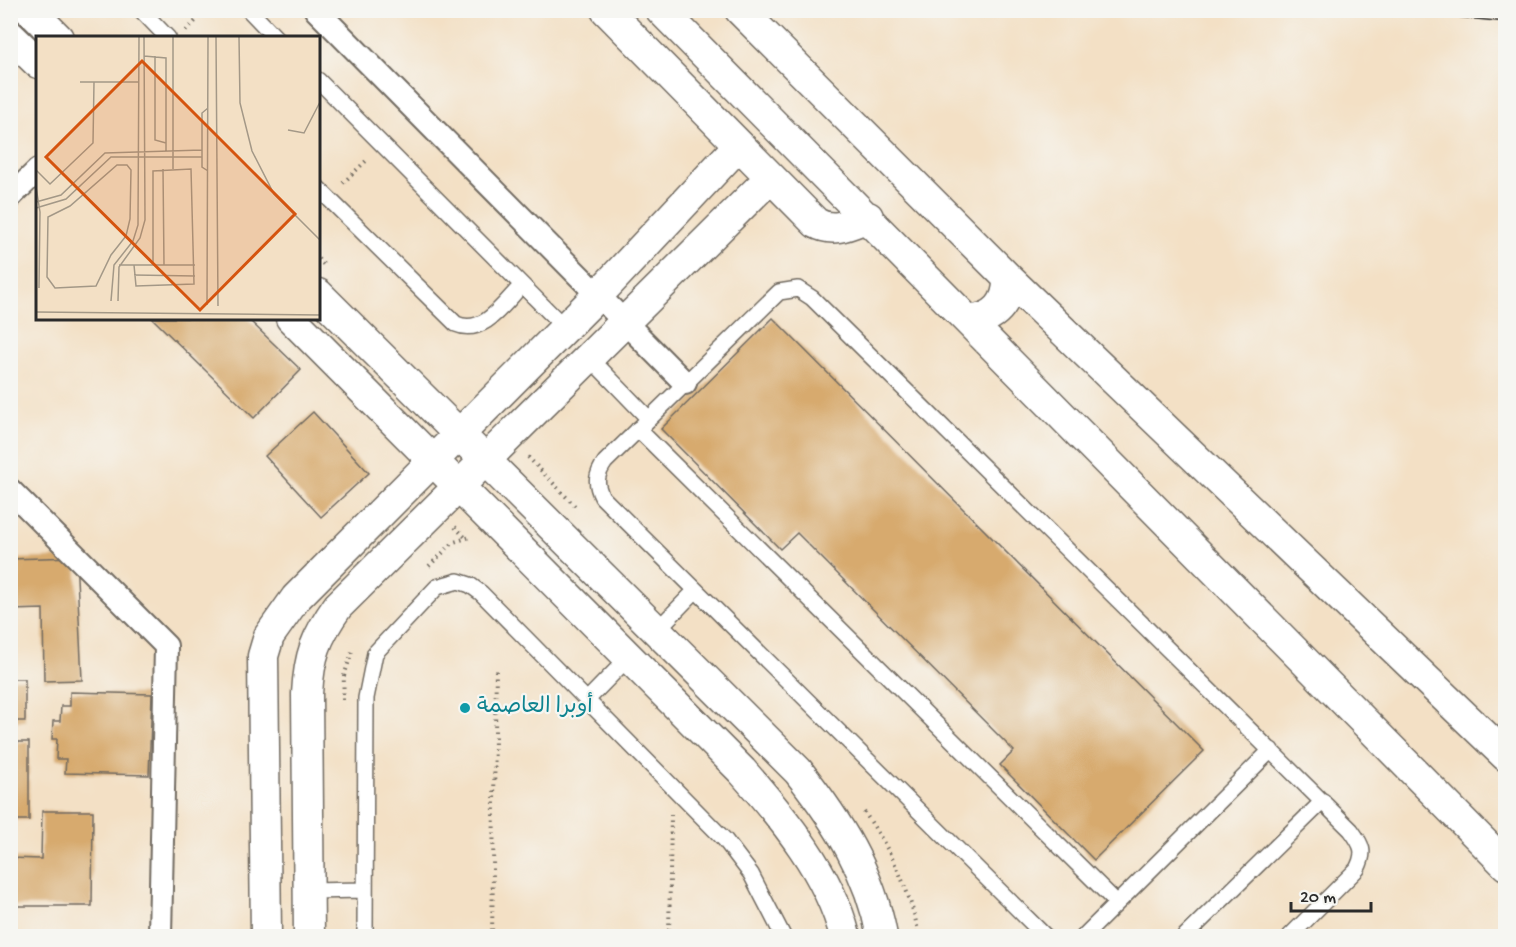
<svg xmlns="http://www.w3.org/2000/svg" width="1516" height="947" font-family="'Gochi Hand','Playpen Sans Arabic',sans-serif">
<rect width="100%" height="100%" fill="#f6f6f2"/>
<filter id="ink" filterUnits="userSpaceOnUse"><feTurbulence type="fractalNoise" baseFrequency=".0167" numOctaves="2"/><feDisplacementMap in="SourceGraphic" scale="12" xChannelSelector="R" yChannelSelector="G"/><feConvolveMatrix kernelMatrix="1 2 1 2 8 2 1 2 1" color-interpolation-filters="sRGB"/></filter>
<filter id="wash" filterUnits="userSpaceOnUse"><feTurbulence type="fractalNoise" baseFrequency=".008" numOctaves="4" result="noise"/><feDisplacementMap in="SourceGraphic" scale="24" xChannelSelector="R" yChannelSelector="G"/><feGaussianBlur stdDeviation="1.35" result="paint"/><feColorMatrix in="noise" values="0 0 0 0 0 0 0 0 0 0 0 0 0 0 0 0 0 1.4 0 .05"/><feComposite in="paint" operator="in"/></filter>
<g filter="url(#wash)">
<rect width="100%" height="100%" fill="#f3e0c5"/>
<g id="blocks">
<!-- building -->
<path fill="#d7aa6e" d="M 152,318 L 247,318 L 301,370 L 254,418 Z
M 773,318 L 1204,751 L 1094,860 L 1000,765 L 1014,751 L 797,533 L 780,549 L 661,429 Z
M 313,412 L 369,473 L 321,517 L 265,456 Z
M 76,557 L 82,680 L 44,681 L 43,609 L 10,610 L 10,559 Z
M 10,679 L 25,679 L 25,721 L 10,721 Z
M 70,692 L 152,694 L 149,775 L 65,773 L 66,759 L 56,759 L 57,739 L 52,739 L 53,721 L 60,721 L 61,706 L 70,706 Z
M 10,742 L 29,742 L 29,820 L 10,820 Z
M 42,811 L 93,811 L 92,906 L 10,906 L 10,858 L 41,859 Z"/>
</g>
</g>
<g filter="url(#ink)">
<use href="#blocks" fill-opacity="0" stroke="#716a61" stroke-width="1.5"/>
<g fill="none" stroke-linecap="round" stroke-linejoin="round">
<!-- service casing -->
<g stroke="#716a61" stroke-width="18">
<path id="service" d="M 141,10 L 168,38
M 249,10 L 276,38
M 318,80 L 565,328
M 318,188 L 456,324 C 484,336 504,303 522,285
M 589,357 L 649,419
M 638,429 L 1117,903
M 657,630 L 696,590
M 587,700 L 629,657
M 308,891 L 365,890
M 365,936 L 366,698 L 375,653 L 437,587 L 458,581 L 470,585 L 481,593 L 725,840 L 751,874 L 783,936
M 1045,936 L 602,497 C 595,483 596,475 605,462 L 779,292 L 798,289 L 812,298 L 1351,830 C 1362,845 1366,852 1357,869 L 1290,936
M 1084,936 L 1271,750
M 1185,936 L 1323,801"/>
</g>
<!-- pedestrian casing -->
<g stroke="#716a61" stroke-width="26">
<path id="pedestrian" d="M 316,10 L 685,383
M 10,197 L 38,170
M 10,490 L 166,646 L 160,936"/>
</g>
<!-- minor casing -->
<g stroke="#716a61" stroke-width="33">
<path id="minor" d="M 30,10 L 58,38
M 606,10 L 816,223 C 834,233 850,224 868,217
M 661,10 L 1506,865
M 740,10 L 1008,278 L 1506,756
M 10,36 L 38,63
M 318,294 L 798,771 C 838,822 870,872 882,936
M 291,318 L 742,771 C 784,819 829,873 845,936
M 970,320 C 995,319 1009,303 1008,278
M 266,936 L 263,656 L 269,636 L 296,598 L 598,295 L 738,146
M 309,936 L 307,694 C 309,656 316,637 338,606 L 770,178"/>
</g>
<!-- path -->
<path stroke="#716a61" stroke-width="4" stroke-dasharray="1.5 4.5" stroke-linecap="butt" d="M 186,31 L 206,10
M 343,183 L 368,159
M 318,259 L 326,267
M 528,457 L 577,508
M 455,527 L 465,537
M 429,566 L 454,542 L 470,537
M 343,700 L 344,676 L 352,652
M 864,812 C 890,848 911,892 919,936
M 492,936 L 496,668
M 669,936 L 671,815"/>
<!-- service -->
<use href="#service" stroke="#fff" stroke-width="15"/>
<!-- pedestrian -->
<use href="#pedestrian" stroke="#fff" stroke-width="22"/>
<!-- minor -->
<use href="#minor" stroke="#fff" stroke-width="30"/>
<!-- tram -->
<path stroke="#2b2b2b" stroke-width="1.5" d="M 1387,10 L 1506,22"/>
</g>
</g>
<!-- markers -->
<circle fill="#0f9aa8" stroke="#f6f6f2" stroke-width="2" cx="465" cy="708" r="6"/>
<g text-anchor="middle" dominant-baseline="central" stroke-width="4.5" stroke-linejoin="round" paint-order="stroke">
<!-- culture labels -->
<g font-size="22" fill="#0d838f" stroke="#f6f6f2" text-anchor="start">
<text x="477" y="708">أوبرا العاصمة</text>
</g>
</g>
<!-- overview -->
<g transform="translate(36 36)">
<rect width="284" height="284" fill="#f3e0c5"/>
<path fill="none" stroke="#a39887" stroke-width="1.5" d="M 180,1 L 182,270M 203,1 L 204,67 L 216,115 L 238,158 L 284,204M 108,20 L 130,22 L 130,115M 119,20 L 119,104 L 130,107M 44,46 L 103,46M 252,94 L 268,97 L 284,66M 81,129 L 91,129 L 95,134 L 94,183 L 90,200 L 75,219 L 60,250 L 19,252 L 11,241 L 12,181 L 34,170 ZM 127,133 L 128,229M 137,133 L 137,1M 0,134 L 14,148 L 57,107 L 58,46M 172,135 L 166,131 L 166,77 L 172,72M 0,151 L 4,176 L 3,252M 0,166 L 25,159 L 69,117 L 166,114M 0,172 L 30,163 L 75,121 L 166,121M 83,229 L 159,229M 98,229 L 100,250 L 158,248 L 155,133 L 117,135 L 117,229M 98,239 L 159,240M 75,265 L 78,229 L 97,205 L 102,189 L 103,1M 82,265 L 83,231 L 104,202 L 109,184 L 108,1M 171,269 L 172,1M 0,276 L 284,279"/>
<path fill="#d5540f" fill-opacity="0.15" stroke="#d5540f" stroke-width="3" d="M 106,25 L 259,178 L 164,274 L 10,121 Z"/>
<rect width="284" height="284" fill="none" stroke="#2b2b2b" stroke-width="3"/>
</g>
<!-- margin -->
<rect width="1516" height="947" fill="none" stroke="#f6f6f2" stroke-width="36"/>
<!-- scale -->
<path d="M1291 902v9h80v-9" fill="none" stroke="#2b2b2b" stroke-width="3"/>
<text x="1300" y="902" font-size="18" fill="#2b2b2b" stroke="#f6f6f2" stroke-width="4.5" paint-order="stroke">20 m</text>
</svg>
